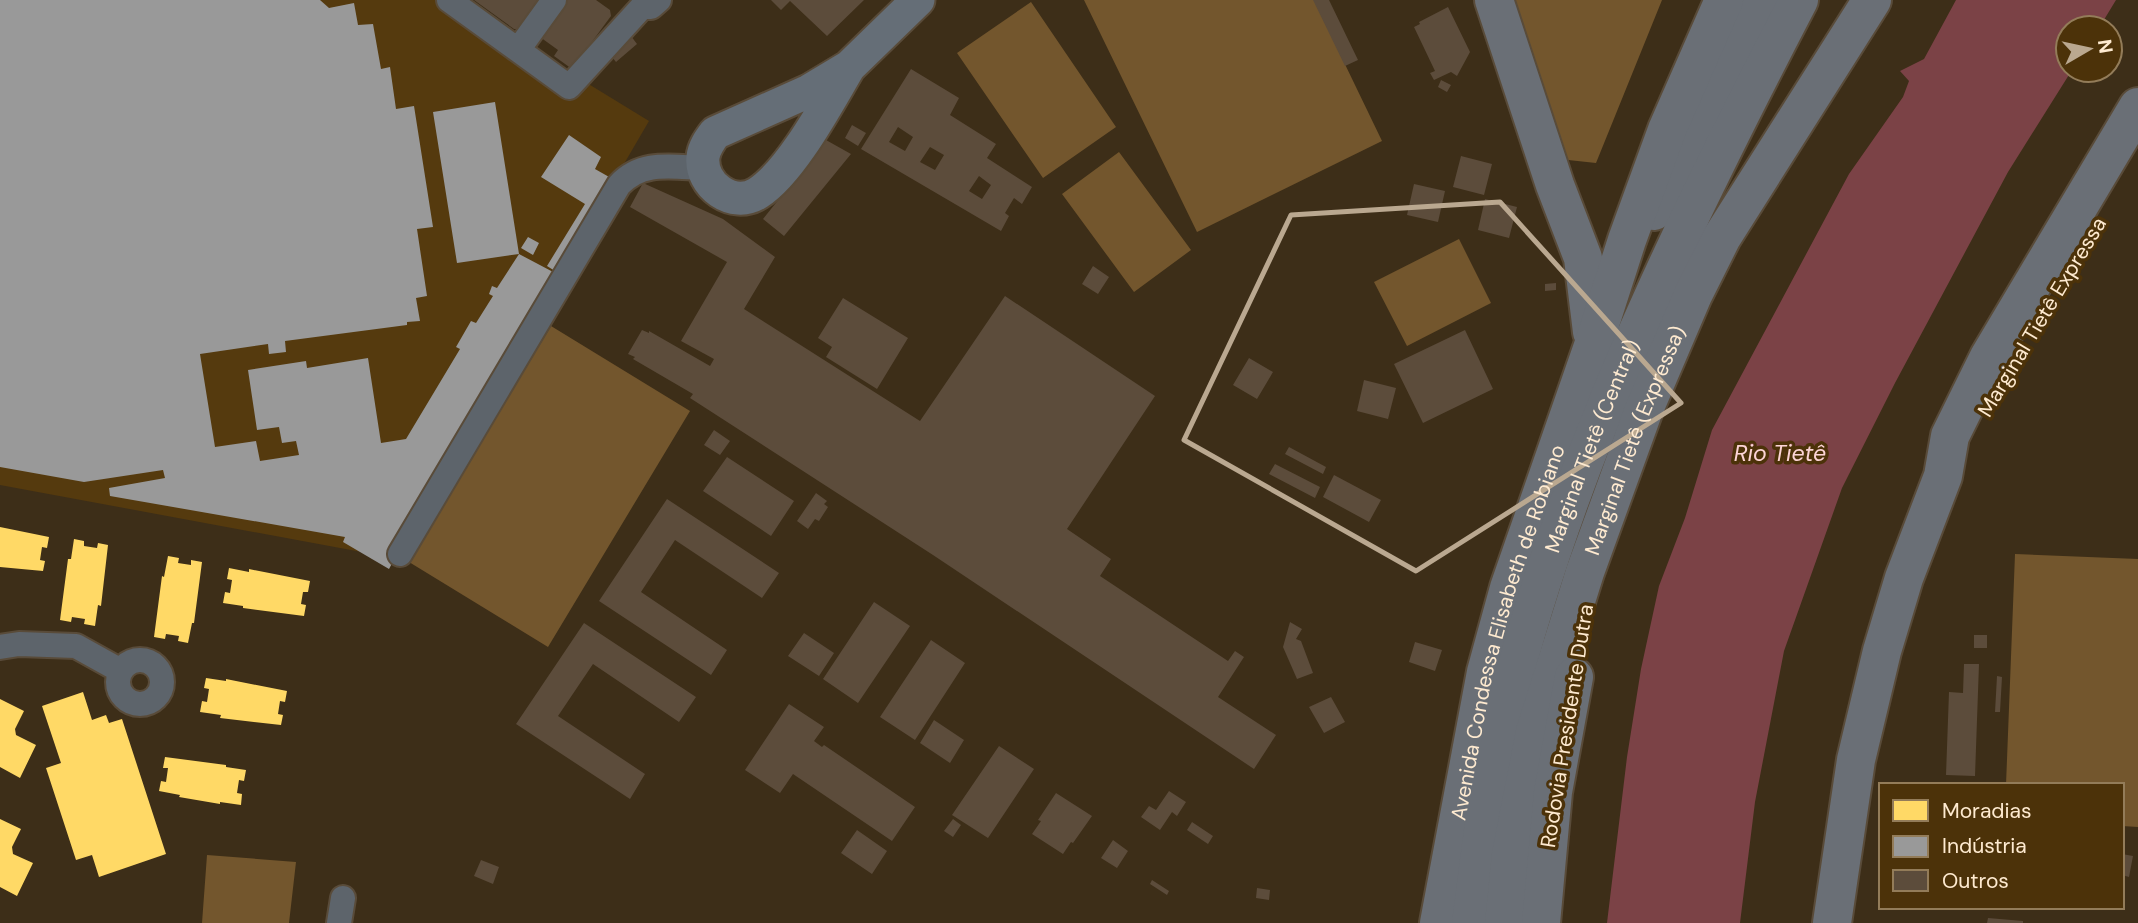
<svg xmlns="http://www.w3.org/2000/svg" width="2138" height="923" font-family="'DM Sans',sans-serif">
<rect width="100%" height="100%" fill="#3d2e18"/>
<!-- built -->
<path fill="#553a0e" d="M 0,0 L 451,0 L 649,121 L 394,558 L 0,485 Z"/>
<!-- green -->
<path fill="#73562d" d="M 1084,0 L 1314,0 L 1382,141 L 1197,232 Z
M 1509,0 L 1662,0 L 1596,163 L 1559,159 Z
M 1031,2 L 1116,127 L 1043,178 L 957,53 Z
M 1119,152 L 1191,250 L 1134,292 L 1062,194 Z
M 1459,239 L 1491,303 L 1407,346 L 1374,282 Z
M 551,326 L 690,411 L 548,647 L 409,562 Z
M 2015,554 L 2138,559 L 2138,827 L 2122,826 L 2122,785 L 2006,785 Z
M 207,855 L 296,862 L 289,923 L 202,923 Z"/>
<!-- water -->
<path fill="#7b4246" d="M 1956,0 L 2116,0 L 2099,28 L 2068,28 L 2068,70 L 2072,70 L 2008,172 L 1895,383 L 1842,488 L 1784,651 L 1755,802 L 1740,923 L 1607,923 L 1627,757 L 1641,669 L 1659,586 L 1685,518 L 1712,430 L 1849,174 L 1903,97 L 1909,81 L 1900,71 L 1924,59 Z"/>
<!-- homes -->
<path fill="#ffd966" d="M 0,527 L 49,537 L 47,548 L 42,547 L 40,560 L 45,561 L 43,571 L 0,567 Z
M 74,539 L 84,541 L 84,546 L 97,548 L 98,543 L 108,545 L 101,606 L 98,605 L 95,626 L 84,624 L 85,619 L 72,617 L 71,622 L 60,620 L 68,559 L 71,559 Z
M 168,556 L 179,558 L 178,563 L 191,565 L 191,560 L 202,562 L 194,623 L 192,623 L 188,643 L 178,641 L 179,636 L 166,634 L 165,639 L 154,637 L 162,576 L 164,577 Z
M 229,568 L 249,572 L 249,569 L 310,581 L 308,592 L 303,592 L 301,604 L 306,605 L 304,616 L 243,608 L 243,606 L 223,603 L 225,592 L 230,593 L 232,580 L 227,579 Z
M 206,678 L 226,681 L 226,679 L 287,691 L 285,702 L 280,701 L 278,714 L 283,715 L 281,725 L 220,718 L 221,715 L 200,712 L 202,701 L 207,702 L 209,689 L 204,688 Z
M 83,692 L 92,720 L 106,715 L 109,723 L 122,719 L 166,854 L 99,877 L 92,855 L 76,860 L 46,768 L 61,763 L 42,706 Z
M 0,699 L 24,711 L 15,729 L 16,735 L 36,745 L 20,778 L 0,767 Z
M 165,757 L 226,765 L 226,767 L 246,770 L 244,781 L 239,780 L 237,793 L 242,794 L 241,805 L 220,802 L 220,804 L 179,797 L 180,795 L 159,791 L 161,781 L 166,782 L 168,768 L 163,768 Z
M 0,819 L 21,829 L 12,847 L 13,854 L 33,863 L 17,896 L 0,887 Z"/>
<!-- industry -->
<path fill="#999" d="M 0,0 L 320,0 L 329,8 L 354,3 L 358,25 L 373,24 L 381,69 L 390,67 L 396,109 L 414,106 L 433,227 L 417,229 L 427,296 L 416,298 L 420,321 L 407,322 L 407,325 L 285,341 L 286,352 L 269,354 L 268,344 L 200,354 L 215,447 L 256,441 L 260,461 L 299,455 L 296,441 L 282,443 L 279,427 L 257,430 L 248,370 L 306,361 L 307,368 L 368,358 L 381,443 L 406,439 L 460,349 L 456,347 L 471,321 L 476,323 L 493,296 L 489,294 L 492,286 L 497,288 L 519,254 L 457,263 L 433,112 L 495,102 L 519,254 L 555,273 L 451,463 L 442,458 L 403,523 L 411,528 L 389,569 L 343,542 L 345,537 L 110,496 L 109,488 L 165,478 L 163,470 L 84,482 L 0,467 Z
M 569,135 L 601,157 L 595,169 L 618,182 L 563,276 L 547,266 L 585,204 L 541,177 Z
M 528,237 L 539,243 L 533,255 L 521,248 Z"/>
<!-- building -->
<path fill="#5c4c3b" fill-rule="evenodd" d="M 474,0 L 540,0 L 519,29 L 514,29 Z
M 567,0 L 596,0 L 610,10 L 611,16 L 572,69 L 554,56 L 558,50 L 540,37 Z
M 771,0 L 864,0 L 827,36 L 790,1 L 781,10 Z
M 1313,0 L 1329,0 L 1358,60 L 1345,66 Z
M 1448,7 L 1470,52 L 1457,76 L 1451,72 L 1434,80 L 1430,73 L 1435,71 L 1414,27 L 1420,24 L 1419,22 Z
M 628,32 L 637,44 L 616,62 L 608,52 Z
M 911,69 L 959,98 L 950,115 L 996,144 L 987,158 L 1032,187 L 1022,204 L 1014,198 L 1005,213 L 1009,216 L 1001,231 L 861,149 ZM 898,127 L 913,137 L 905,151 L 889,142 ZM 930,147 L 944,155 L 935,170 L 920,162 ZM 979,176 L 991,185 L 982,199 L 969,191 Z
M 1441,80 L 1451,85 L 1447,92 L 1438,87 Z
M 852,125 L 866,133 L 858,146 L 845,138 Z
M 826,140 L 851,154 L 784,236 L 763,219 Z
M 1461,156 L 1492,164 L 1484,195 L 1453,187 Z
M 643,183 L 723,219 L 775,257 L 744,309 L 920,421 L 1005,296 L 1155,396 L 1067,529 L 1111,559 L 1100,576 L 1228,661 L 1235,651 L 1244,657 L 1218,697 L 1276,735 L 1254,769 L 933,555 L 690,398 L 693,394 L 633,359 L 635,357 L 628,354 L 642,330 L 649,333 L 649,331 L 710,366 L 714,359 L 681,341 L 727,262 L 630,207 Z
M 1414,184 L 1445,191 L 1438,222 L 1407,215 Z
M 1485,199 L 1517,207 L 1509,238 L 1478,230 Z
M 1093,266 L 1109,277 L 1098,294 L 1082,284 Z
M 1556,283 L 1556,290 L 1545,291 L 1545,284 Z
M 843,298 L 908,338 L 877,389 L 826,357 L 832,347 L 818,338 Z
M 1465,330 L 1493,389 L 1423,423 L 1394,364 Z
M 1249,358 L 1273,372 L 1257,399 L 1233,385 Z
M 1364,380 L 1396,388 L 1388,419 L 1357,411 Z
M 714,430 L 730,441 L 720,455 L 704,445 Z
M 1289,447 L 1326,467 L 1323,474 L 1285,454 Z
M 727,457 L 794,501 L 771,536 L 703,491 Z
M 1275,464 L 1320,487 L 1315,498 L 1269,474 Z
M 1334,475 L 1381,500 L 1369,522 L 1323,497 Z
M 816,493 L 827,501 L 824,504 L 828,507 L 819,521 L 815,519 L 808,529 L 797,521 Z
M 667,499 L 779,573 L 762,598 L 675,540 L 641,592 L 727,650 L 711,675 L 599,601 Z
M 874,602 L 910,626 L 858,703 L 823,679 Z
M 1290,622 L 1302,629 L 1296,639 L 1301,641 L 1313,673 L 1297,679 L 1283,647 Z
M 584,623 L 696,697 L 679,722 L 593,664 L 558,716 L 645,774 L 630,799 L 516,724 Z
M 804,633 L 834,653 L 819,676 L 788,656 Z
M 1974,635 L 1987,635 L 1987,648 L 1974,648 Z
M 931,640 L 965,663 L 915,740 L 880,717 Z
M 1415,642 L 1442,650 L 1435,671 L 1409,662 Z
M 1964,664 L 1979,664 L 1975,776 L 1946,775 L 1949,692 L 1963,693 Z
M 1997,676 L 2002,677 L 2000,712 L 1995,712 Z
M 1331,697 L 1345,722 L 1324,733 L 1309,707 Z
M 789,704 L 824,727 L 814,741 L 822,747 L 824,745 L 915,807 L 892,841 L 793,774 L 780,793 L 745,770 Z
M 934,720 L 964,740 L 950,763 L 920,743 Z
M 999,746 L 1034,769 L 988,838 L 952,815 Z
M 1169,791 L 1186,802 L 1177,816 L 1172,812 L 1160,830 L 1141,817 L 1149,806 L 1156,810 Z
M 1056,793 L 1092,816 L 1073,843 L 1071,842 L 1063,854 L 1032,834 L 1041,821 L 1038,820 Z
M 953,819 L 961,825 L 953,837 L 944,831 Z
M 1192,822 L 1213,836 L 1208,844 L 1187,830 Z
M 857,830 L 887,851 L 872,874 L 841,853 Z
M 1113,840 L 1128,851 L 1117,868 L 1101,858 Z
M 2122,854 L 2133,856 L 2129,877 L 2122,875 Z
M 481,860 L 499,867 L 493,884 L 474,876 Z
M 1152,880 L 1169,891 L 1167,895 L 1150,884 Z
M 1257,888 L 1270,890 L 1269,900 L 1256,898 Z
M 1988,918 L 2023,921 L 2023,923 L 1987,923 Z"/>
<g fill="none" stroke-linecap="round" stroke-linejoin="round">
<!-- street casing -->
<g stroke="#594b39" stroke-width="28">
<path id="street" d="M 449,0 L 569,87 L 642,7 L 651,7 L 659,0
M 518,50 L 554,0
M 400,554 L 619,185 C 642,160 672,167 703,168
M 0,647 L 19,644 L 76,646 L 121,671
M118 682a22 22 0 1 1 44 0a22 22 0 1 1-44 0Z
M 339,923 L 343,898"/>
</g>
<!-- secondary casing -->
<g stroke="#594b39" stroke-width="37">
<path id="secondary" d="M 849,67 C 828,102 792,171 758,193 C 733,209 700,185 703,157 C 704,148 709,141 715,133 L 809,91 L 849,67 L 918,0"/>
</g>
<!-- highway casing -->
<g stroke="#594b39" stroke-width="42">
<g id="highway">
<path d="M 1494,0 L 1555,185 L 1583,258 L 1592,332"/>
<path d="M 1654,211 L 1669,194 L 1733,56 L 1765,0"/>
<path id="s1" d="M 1439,923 L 1486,672 L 1509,588 L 1593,346 L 1627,240 L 1667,130 L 1724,0"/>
<path id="s2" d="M 1471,923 C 1480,855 1487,786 1503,719 C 1566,463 1678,232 1799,0"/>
<path id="s3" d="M 1504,923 L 1511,854 L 1535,732 L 1585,572 L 1643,412 L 1693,295 L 1722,237 L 1872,0"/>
<path d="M 1541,923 L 1553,792 L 1574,677"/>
<path d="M 1832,923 L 1856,760 L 1882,651 L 1904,578 L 1943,476 L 1950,436 L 1989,357 L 2138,107"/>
</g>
</g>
<!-- street -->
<use href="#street" stroke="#5d646b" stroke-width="24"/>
<!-- secondary -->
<use href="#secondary" stroke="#656e77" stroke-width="33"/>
<!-- highway -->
<use href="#highway" stroke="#6a6f76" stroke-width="38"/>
</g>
<!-- marked area -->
<path fill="none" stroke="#baa890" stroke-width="5" stroke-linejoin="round" d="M 1500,202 L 1681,403 L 1416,571 L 1184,440 L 1291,215 Z"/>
<g text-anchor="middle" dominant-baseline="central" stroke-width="7" stroke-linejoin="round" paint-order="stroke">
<!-- street labels -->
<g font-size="21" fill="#feead0" stroke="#4c3209">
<text transform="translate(2042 317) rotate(-59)">Marginal Tietê Expressa</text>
<text stroke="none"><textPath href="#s3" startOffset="502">Marginal Tietê (Expressa)</textPath></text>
<text stroke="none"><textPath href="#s2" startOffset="494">Marginal Tietê (Central)</textPath></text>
<text stroke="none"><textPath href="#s1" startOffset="299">Avenida Condessa Elisabeth de Robiano</textPath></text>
<text transform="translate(1567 726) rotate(-81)">Rodovia Presidente Dutra</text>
</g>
<!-- water labels -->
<g font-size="23" font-style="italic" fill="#fcd4d6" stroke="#4c3209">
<text x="1780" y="453">Rio Tietê</text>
</g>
</g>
<!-- legend -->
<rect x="1879" y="783" width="245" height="126" fill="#4c3209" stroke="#937c59" stroke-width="2"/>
<rect x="1893" y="800" width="35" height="21" fill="#ffd966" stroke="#937c59" stroke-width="2"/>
<text x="1942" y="818" font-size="21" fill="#feead0">Moradias</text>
<rect x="1893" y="836" width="35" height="21" fill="#999999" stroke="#937c59" stroke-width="2"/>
<text x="1942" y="853" font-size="21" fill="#feead0">Indústria</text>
<rect x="1893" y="870" width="35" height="21" fill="#5c4c3b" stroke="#937c59" stroke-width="2"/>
<text x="1942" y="888" font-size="21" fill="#feead0">Outros</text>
<!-- north arrow -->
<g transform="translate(2089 49) rotate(81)"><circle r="33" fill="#4c3209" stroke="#937c59" stroke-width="2"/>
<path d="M0-5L12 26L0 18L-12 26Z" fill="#baa890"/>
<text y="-10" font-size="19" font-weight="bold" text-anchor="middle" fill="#feead0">N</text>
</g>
</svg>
